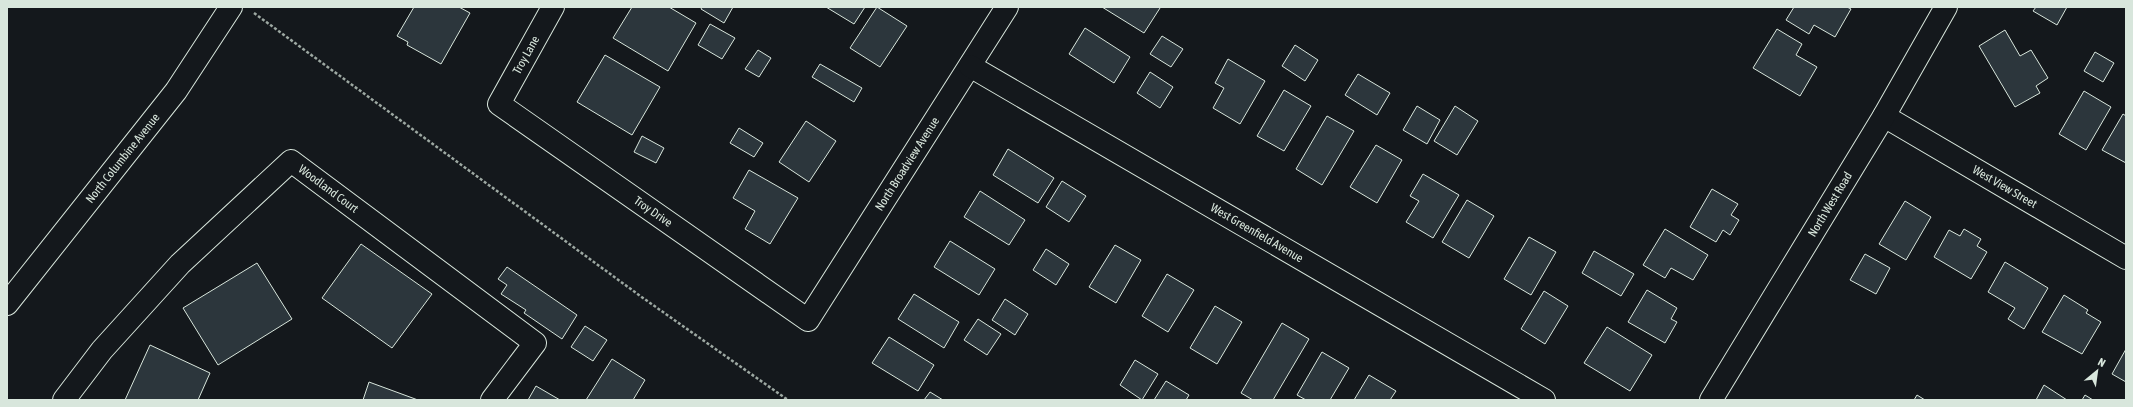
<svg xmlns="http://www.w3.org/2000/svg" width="2133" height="407" font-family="'Asap Condensed',sans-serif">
<rect width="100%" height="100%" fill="#14181c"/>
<!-- building -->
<path fill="#2c363c" stroke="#d8e6dc" d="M 414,7 L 459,7 L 470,13 L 441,64 L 407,45 L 408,42 L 397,36 Z
M 632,7 L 669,7 L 696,23 L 668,71 L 613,38 Z
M 702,7 L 733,7 L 724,23 L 701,9 Z
M 826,7 L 865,7 L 854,24 Z
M 877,7 L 907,26 L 880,67 L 850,48 Z
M 1102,7 L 1159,7 L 1160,8 L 1144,33 Z
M 1794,7 L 1847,7 L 1851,9 L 1835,37 L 1814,25 L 1809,34 L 1786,20 Z
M 2036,7 L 2067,7 L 2057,25 L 2033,11 Z
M 710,24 L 735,38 L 722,59 L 698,45 Z
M 1085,28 L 1130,57 L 1114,83 L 1069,54 Z
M 1777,29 L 1802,44 L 1796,55 L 1817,67 L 1800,96 L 1753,68 Z
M 2005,30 L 2020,56 L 2031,50 L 2048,78 L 2036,86 L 2040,93 L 2015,107 L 1979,46 Z
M 1162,36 L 1183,49 L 1171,67 L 1150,54 Z
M 1295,45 L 1318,60 L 1305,81 L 1282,66 Z
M 758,50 L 771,58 L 759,77 L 745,69 Z
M 2095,52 L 2114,63 L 2103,82 L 2084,71 Z
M 605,55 L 660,87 L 632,135 L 577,102 Z
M 1228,59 L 1265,81 L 1240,124 L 1213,108 L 1224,88 L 1215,83 Z
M 820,64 L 862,88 L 854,102 L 812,77 Z
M 1150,72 L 1173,87 L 1160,108 L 1137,93 Z
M 1358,74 L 1390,93 L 1377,115 L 1345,95 Z
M 1284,90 L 1311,106 L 1284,151 L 1257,136 Z
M 2084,91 L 2111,107 L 2086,150 L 2059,134 Z
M 1417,106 L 1440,120 L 1427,144 L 1403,130 Z
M 1455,106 L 1478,121 L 1457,155 L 1434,141 Z
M 2123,114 L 2126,116 L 2126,163 L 2102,150 Z
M 1327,116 L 1354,131 L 1322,185 L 1296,169 Z
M 806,121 L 836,141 L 809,182 L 779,162 Z
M 739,128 L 763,143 L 754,157 L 730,143 Z
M 642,136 L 664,148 L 656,163 L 634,152 Z
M 1376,145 L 1402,160 L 1377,203 L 1350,187 Z
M 1008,149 L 1054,178 L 1038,203 L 993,175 Z
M 749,170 L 798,198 L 770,244 L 745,229 L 755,211 L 733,198 Z
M 1423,174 L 1459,195 L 1433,238 L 1406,222 L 1419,201 L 1410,196 Z
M 1062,181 L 1086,196 L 1069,222 L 1046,207 Z
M 1712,189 L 1738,204 L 1731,215 L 1739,220 L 1730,235 L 1723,230 L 1716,242 L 1690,227 Z
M 980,191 L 1025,220 L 1009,245 L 964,217 Z
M 1467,200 L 1494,216 L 1469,258 L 1442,242 Z
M 1905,201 L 1931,217 L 1906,260 L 1879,244 Z
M 1665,229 L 1708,255 L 1693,280 L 1671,268 L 1665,278 L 1643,265 Z
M 1964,229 L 1981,239 L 1977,246 L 1987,252 L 1971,279 L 1934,257 L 1949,230 L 1960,236 Z
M 1529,237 L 1556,252 L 1531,295 L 1504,279 Z
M 950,241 L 995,269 L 979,295 L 934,267 Z
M 361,244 L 432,294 L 392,348 L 322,298 Z
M 1115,245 L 1141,260 L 1116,303 L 1089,287 Z
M 1046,249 L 1069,264 L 1056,285 L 1033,270 Z
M 1594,251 L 1634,274 L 1621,296 L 1582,273 Z
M 1865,254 L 1890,268 L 1876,294 L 1850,280 Z
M 2005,262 L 2048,288 L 2024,329 L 2008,319 L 2015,308 L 1988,292 Z
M 257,263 L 292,319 L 218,365 L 183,308 Z
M 507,267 L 577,315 L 562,339 L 524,313 L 526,310 L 501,294 L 507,285 L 498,279 Z
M 1167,274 L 1194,290 L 1168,332 L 1142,316 Z
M 1647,290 L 1677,308 L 1671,319 L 1677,322 L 1665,343 L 1628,322 Z
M 1544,291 L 1568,306 L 1545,344 L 1521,329 Z
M 914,294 L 959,322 L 944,348 L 898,319 Z
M 2064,295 L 2088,310 L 2086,313 L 2101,322 L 2082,354 L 2042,332 Z
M 1005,299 L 1028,314 L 1015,335 L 992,320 Z
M 1215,306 L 1242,322 L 1217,364 L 1190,348 Z
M 978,319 L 1001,334 L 987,355 L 964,340 Z
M 1282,323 L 1309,339 L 1273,400 L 1253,400 L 1241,393 Z
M 585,326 L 607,340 L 593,361 L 571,347 Z
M 1607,327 L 1652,355 L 1630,391 L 1584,363 Z
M 889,337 L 934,365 L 918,391 L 872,363 Z
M 150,345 L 210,373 L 198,400 L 125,400 Z
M 2126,349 L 2126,382 L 2112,374 Z
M 1322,352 L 1349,368 L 1330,400 L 1306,400 L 1297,395 Z
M 612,359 L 645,380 L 633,400 L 586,400 Z
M 1135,360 L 1158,374 L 1142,400 L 1120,385 Z
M 1369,375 L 1396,391 L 1390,400 L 1354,400 Z
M 1166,381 L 1189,395 L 1186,400 L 1154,400 Z
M 369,382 L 418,400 L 363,400 Z
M 2044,385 L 2067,400 L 2036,400 Z
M 536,386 L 560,400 L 528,400 Z
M 930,392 L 943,400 L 924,400 Z
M 1917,395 L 1925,400 L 1914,400 Z
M 2085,395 L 2093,400 L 2082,400 Z"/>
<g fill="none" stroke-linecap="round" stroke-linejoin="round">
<!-- minor casing -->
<g stroke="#d8e6dc" stroke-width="24">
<g id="minor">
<path id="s1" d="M 553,7 L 499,104 L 808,320 L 1007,7"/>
<path id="s2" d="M 970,66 L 1544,400"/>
<path id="s3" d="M 1884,116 L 2126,258"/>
<path id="s4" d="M 64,400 L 102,350 L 180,264 L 291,161 L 535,343 L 492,400"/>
<path id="s5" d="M 1711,400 L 1884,116 L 1946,7"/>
</g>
</g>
<!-- major casing -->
<g stroke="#d8e6dc" stroke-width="24">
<g id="major">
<path id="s6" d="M 7,304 L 176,91 L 231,7"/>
</g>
</g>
<!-- path -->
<path stroke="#9da8a2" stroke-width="2.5" stroke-dasharray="3 2" stroke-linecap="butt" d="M 254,13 L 643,298 L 788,400"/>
<!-- minor -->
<use href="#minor" stroke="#14181c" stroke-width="22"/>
<!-- major -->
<use href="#major" stroke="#14181c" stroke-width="22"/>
</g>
<g text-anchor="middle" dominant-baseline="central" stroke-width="3" stroke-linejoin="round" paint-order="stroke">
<!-- street labels -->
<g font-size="12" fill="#d8e6dc" stroke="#14181c">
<text transform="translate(526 55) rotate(-61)">Troy Lane</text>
<text stroke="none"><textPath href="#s6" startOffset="186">North Columbine Avenue</textPath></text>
<text stroke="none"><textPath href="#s1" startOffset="673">North Broadview Avenue</textPath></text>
<text stroke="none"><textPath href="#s3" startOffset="140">West View Street</textPath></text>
<text stroke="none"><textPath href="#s4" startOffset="377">Woodland Court</textPath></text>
<text stroke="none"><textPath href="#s5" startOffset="229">North West Road</textPath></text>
<text stroke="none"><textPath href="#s1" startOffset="299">Troy Drive</textPath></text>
<text stroke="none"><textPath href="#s2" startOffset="332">West Greenfield Avenue</textPath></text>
</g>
</g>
<!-- border -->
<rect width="2133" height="407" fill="none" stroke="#d8e6dc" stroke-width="16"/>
<!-- north arrow -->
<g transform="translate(2097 371) rotate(29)" stroke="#14181c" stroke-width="3" paint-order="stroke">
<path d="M0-3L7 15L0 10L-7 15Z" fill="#d8e6dc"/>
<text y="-6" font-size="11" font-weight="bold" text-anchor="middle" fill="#d8e6dc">N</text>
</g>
</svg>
